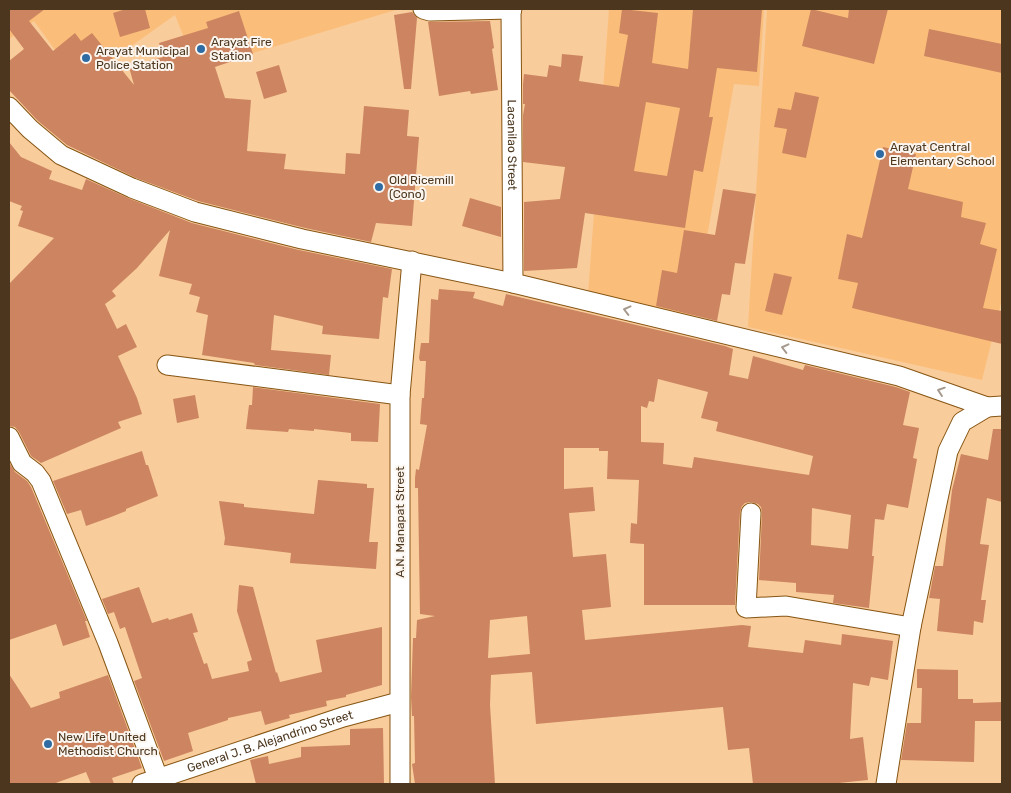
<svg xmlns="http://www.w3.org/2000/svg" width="1011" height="793" font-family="Rubik,sans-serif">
<rect width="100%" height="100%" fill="#f9cc9c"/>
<!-- built -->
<path fill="#fbbe7a" d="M 9,9 L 399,9 L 194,71 L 185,40 L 175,15 L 79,83 L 34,21 L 9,39 Z
M 609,9 L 764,9 L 759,86 L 734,84 L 693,316 L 588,294 Z
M 767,9 L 1002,9 L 1002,299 L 982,380 L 748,327 Z"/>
<!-- building -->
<path fill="#cc8560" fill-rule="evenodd" d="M 9,9 L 45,9 L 29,21 L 53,51 L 75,33 L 81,41 L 92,33 L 134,85 L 129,67 L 163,57 L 159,43 L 208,28 L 206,22 L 239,11 L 253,54 L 215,67 L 225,98 L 251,100 L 247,151 L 286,154 L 284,169 L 345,174 L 346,153 L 360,154 L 364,106 L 409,110 L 407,136 L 419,137 L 412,226 L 376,223 L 371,242 L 305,228 L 198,201 L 136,178 L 67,145 L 38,121 L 9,90 L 9,61 L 24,49 L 9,29 Z
M 126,9 L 145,9 L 150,28 L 120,37 L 113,13 Z
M 622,9 L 658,13 L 652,63 L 688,69 L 693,9 L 762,9 L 757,72 L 717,68 L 709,117 L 713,117 L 703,172 L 694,170 L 685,228 L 585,213 L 577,268 L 524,271 L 524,202 L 560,199 L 565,167 L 523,162 L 523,115 L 525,104 L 523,104 L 523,84 L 524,74 L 547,77 L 549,65 L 561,67 L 562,54 L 583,56 L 579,81 L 619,87 L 628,35 L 619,33 ZM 646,102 L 680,108 L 667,176 L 634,171 Z
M 811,9 L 848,18 L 849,9 L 888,9 L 874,64 L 802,46 Z
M 412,12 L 417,18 L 411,89 L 404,89 L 394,15 Z
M 490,21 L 494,48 L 492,49 L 498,90 L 471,94 L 470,91 L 439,96 L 428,22 Z
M 929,29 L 1002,44 L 1002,73 L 924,56 Z
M 279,65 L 287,92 L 264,99 L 256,72 Z
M 795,92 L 819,97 L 806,158 L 782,153 L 787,129 L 774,127 L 778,108 L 791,110 Z
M 9,142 L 21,157 L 52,171 L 49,179 L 82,190 L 86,179 L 128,198 L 192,223 L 299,250 L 392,269 L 388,298 L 383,297 L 379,339 L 322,334 L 323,326 L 274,315 L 271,350 L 331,355 L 329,375 L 255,365 L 254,363 L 202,355 L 208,315 L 196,312 L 200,297 L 189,294 L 192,284 L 159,276 L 170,230 L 137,268 L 112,291 L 116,296 L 105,304 L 117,329 L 126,324 L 137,347 L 118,356 L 137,398 L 142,414 L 118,422 L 121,428 L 41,463 L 31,456 L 19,432 L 15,427 L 9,426 L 9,284 L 54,238 L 18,226 L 23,211 L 20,210 L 22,206 L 9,201 Z
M 883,147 L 916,154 L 908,189 L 963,202 L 961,217 L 986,223 L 980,244 L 997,249 L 983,308 L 1002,311 L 1002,344 L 852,308 L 858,283 L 838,279 L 847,234 L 862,238 Z
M 723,189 L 756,194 L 745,264 L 735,263 L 730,295 L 722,294 L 717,321 L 656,306 L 662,270 L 677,273 L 684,230 L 715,235 Z
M 470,198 L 501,207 L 501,237 L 462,226 Z
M 774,273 L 792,277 L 782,315 L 765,311 Z
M 439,289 L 475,292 L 473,298 L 503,306 L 506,294 L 725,346 L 733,349 L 729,375 L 748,379 L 753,356 L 803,370 L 805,365 L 896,387 L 910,392 L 903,425 L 919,428 L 913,458 L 917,459 L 908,508 L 887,504 L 884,520 L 875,519 L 872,556 L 874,556 L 869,608 L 833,603 L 834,595 L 796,592 L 796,583 L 759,580 L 762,513 L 761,507 L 758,504 L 751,502 L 745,503 L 742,506 L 740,512 L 735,605 L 644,605 L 644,544 L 630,543 L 631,523 L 637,524 L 639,480 L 607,479 L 608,451 L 599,451 L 599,448 L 564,448 L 564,489 L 593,487 L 595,511 L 569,513 L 573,557 L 606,554 L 611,607 L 582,610 L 585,640 L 742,625 L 751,626 L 748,647 L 803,653 L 805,640 L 841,645 L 842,634 L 893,641 L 888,680 L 871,677 L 869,686 L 853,683 L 850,739 L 863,737 L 868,780 L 829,784 L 753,784 L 749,748 L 728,750 L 723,707 L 536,724 L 532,672 L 491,675 L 490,705 L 495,784 L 415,784 L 412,764 L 415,763 L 414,716 L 412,716 L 411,697 L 413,638 L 416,638 L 417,620 L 435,616 L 420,614 L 418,488 L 415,488 L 415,478 L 416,469 L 419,470 L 427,425 L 420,424 L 422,398 L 424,398 L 426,361 L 420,361 L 419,358 L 421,343 L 429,343 L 431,299 L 438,300 ZM 658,379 L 708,392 L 701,418 L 718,422 L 716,431 L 813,456 L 809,475 L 694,457 L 692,468 L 663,464 L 664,443 L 641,442 L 641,406 L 647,408 L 649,401 L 654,402 ZM 812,508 L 851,515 L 848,549 L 811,545 ZM 527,616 L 530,654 L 488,658 L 490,620 Z
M 253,387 L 380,404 L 378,442 L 351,441 L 351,433 L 314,429 L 314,431 L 289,429 L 288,432 L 246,429 L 249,405 L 252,405 Z
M 195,395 L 199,418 L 177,423 L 173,399 Z
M 993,429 L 1002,429 L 1002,502 L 987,498 L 980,544 L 989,545 L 981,600 L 986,600 L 983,623 L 974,621 L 973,635 L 937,631 L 940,599 L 929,598 L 935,566 L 943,566 L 952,490 L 961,454 L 988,460 Z
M 142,451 L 146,465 L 148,465 L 158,496 L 126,509 L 126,511 L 111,517 L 86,526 L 81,510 L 67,514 L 53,481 Z
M 9,462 L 15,472 L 27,481 L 31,487 L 87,621 L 85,621 L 90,637 L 63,646 L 56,624 L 9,640 Z
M 318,480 L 367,484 L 367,488 L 374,488 L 369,542 L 378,542 L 376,569 L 290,563 L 291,553 L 224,545 L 225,538 L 219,501 L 244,504 L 244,507 L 314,514 Z
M 239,585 L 253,587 L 276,673 L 277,672 L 280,682 L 322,672 L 316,640 L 382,627 L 382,685 L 346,695 L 346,697 L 326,701 L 327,706 L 289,715 L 290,718 L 265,725 L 261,711 L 228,718 L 228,720 L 188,733 L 193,751 L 164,761 L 134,681 L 142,678 L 125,627 L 120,629 L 114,612 L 108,614 L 102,599 L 139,587 L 152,623 L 168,618 L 169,620 L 192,613 L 198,632 L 193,633 L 204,664 L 207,663 L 212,679 L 249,671 L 247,662 L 252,660 L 237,611 Z
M 917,669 L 958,670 L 958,699 L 973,699 L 973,703 L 1002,702 L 1002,721 L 975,721 L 974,762 L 901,760 L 907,723 L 921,723 L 922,688 L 917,688 Z
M 9,674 L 31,708 L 60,698 L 59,692 L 108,675 L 142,768 L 112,778 L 114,784 L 91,784 L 86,772 L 53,784 L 9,784 Z
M 383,728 L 384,784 L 256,784 L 250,760 L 268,756 L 269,764 L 301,757 L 301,747 L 350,745 L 350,729 Z"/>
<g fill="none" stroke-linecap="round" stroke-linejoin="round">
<!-- minor casing -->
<g stroke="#865513" stroke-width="21">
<g id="minor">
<path d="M 423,9 L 430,11 L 512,9"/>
<path id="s1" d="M 511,9 L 513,283"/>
<path d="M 9,107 L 30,129 L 61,155 L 132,188 L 195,212 L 302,239 L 513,283 L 899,376 L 987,407 L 1002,406"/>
<path d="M 167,365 L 400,395"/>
<path d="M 9,437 L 22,463 L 35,473 L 41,481 L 108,643 L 158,778"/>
<path d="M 751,513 L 746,608 L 786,606 L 911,627"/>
<path id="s2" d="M 142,784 L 343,717 L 399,702"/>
<path d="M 400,784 L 400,395 L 412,261"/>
<path d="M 886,784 L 911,627 L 948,451 L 962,422 L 987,407"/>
</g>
</g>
<!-- minor -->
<use href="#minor" stroke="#fff" stroke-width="19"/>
</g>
<!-- one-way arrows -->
<defs><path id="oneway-chevron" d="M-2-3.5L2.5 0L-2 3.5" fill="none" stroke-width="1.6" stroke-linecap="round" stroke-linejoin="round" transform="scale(1.25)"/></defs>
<g stroke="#a69a8e">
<use href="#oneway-chevron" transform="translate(627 310) rotate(-166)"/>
<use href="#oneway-chevron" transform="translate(785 348) rotate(-166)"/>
<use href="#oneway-chevron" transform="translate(941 391) rotate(-161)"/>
</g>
<!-- markers -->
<g fill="#2e6ca3" stroke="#fbf5ef" stroke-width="2">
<circle cx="201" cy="49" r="5"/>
<circle cx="86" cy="58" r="5"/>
<circle cx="880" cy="154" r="5"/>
<circle cx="379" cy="187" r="5"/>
<circle cx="48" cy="744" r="5"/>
</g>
<g text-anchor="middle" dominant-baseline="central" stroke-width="4" stroke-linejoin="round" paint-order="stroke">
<!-- poi labels -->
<g font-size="12" fill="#4c361d" stroke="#fbf5ef" text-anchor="start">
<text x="211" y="42">Arayat Fire<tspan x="211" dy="14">Station</tspan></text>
<text x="96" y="51">Arayat Municipal<tspan x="96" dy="14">Police Station</tspan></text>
<text x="890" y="147">Arayat Central<tspan x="890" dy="14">Elementary School</tspan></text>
<text x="389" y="180">Old Ricemill<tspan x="389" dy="14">(Cono)</tspan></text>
<text x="58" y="737">New Life United<tspan x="58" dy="14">Methodist Church</tspan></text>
</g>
<!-- street labels -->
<g font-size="12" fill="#4c361d" stroke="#fbf5ef">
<text stroke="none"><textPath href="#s1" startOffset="136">Lacanilao Street</textPath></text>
<text transform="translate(400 522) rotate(-90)">A.N. Manapat Street</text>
<text stroke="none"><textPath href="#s2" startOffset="135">General J. B. Alejandrino Street</textPath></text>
</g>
</g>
<!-- border -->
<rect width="1011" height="793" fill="none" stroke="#4c361d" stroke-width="20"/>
</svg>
